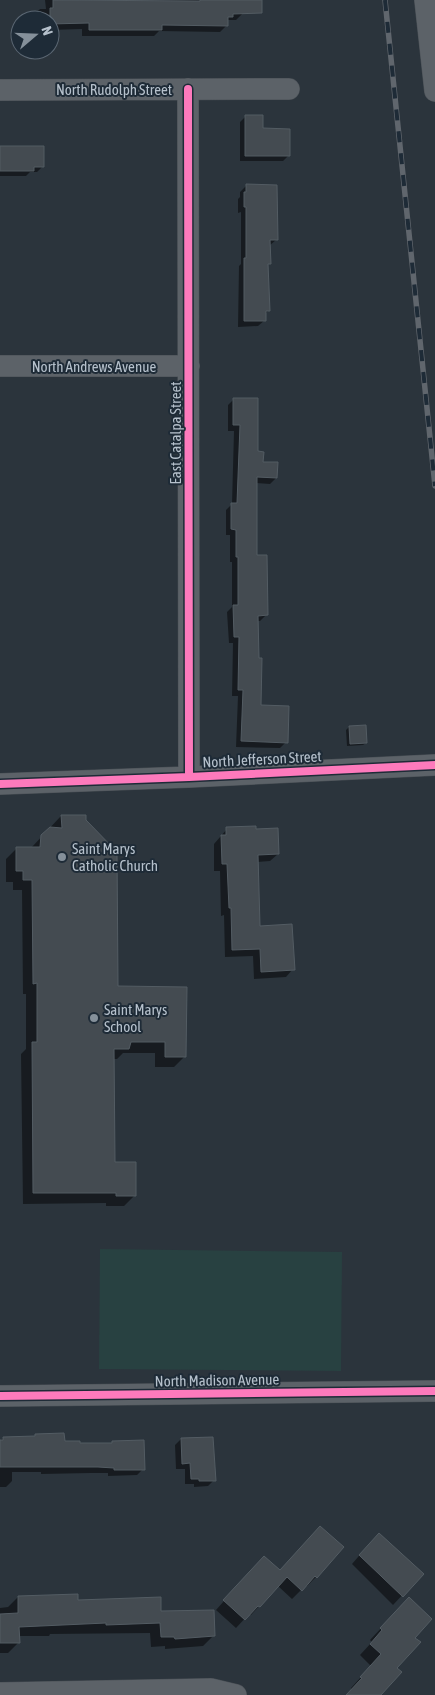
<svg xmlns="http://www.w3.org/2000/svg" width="435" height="1695" font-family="'Asap Condensed',sans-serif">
<rect width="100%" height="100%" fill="#2b343c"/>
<!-- green -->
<path fill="#284141" d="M 100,1249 L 342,1252 L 341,1371 L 99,1369 Z"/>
<!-- shadow -->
<path fill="#0007" d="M 45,0 L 242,0 L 243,13 L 236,20 L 228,20 L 227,25 L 220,32 L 159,31 L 154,36 L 82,36 L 82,29 L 50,30 L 50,20 L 33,20 L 33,16 L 40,9 L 46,9 Z
M 246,116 L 262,129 L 289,155 L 283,161 L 240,161 L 240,122 Z
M 0,147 L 43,166 L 37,172 L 30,172 L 26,176 L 0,176 Z
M 246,186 L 276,240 L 269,246 L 269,263 L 266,266 L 269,310 L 264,315 L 265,320 L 258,326 L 238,327 L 239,266 L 241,264 L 241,212 L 238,213 L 238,199 L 240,197 L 240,192 Z
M 234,399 L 262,463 L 276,478 L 270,484 L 256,483 L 256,557 L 266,615 L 260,621 L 257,621 L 260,707 L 286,742 L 280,748 L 236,747 L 238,696 L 232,696 L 233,643 L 229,643 L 227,612 L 232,607 L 232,562 L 230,562 L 230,535 L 226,535 L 226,510 L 232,504 L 234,431 L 228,431 L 228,405 Z
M 349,727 L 366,743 L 363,745 L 347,746 L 346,730 Z
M 61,816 L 116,987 L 185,1056 L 174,1067 L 155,1067 L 155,1053 L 123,1053 L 117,1059 L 112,1059 L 113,1163 L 135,1195 L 124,1206 L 106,1206 L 106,1203 L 23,1204 L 21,1054 L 26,1049 L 26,994 L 23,994 L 22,890 L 13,890 L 13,882 L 6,882 L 6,859 L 17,848 L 31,848 Z
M 227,829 L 255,830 L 278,854 L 270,861 L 257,862 L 259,927 L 293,969 L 286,977 L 254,979 L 253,956 L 225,957 L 224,915 L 221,916 L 220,871 L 214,871 L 214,844 Z
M 36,1435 L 78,1444 L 110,1445 L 113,1442 L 143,1469 L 137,1475 L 108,1476 L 108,1473 L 91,1473 L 41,1474 L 41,1472 L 12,1472 L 12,1481 L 6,1487 L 0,1487 L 0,1441 L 3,1438 L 33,1437 Z
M 181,1439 L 214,1480 L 208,1486 L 194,1487 L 194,1484 L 185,1484 L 185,1469 L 176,1469 L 175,1445 Z
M 370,1543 L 422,1574 L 393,1605 L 352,1564 Z
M 342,1548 L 316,1577 L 307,1586 L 306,1585 L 292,1599 L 278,1586 L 259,1606 L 251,1615 L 249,1614 L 236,1628 L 216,1610 L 255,1566 L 280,1572 Z
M 18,1597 L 77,1602 L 160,1613 L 214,1635 L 203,1646 L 165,1649 L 165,1646 L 151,1647 L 150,1633 L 50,1634 L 49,1636 L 18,1636 L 19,1642 L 8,1653 L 0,1653 L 0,1608 L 8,1607 Z
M 398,1610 L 414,1638 L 380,1695 L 347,1695 L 352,1690 L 351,1688 L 371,1666 L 360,1655 L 372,1642 L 370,1640 Z"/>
<!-- building -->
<path fill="#444b51" stroke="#535c63" d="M 53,0 L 200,1 L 200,0 L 262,0 L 262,13 L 233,14 L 233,17 L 228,17 L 228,26 L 162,25 L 162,30 L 89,30 L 89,23 L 50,24 L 50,8 L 53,8 Z
M 245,115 L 263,115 L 263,128 L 290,129 L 290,156 L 245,156 Z
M 0,146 L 44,146 L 44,167 L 34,167 L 34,171 L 0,171 Z
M 246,184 L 277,185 L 278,240 L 270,240 L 271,264 L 268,264 L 270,311 L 266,311 L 266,321 L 244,321 L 244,258 L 246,258 L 246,207 L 244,207 L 244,192 L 246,192 Z
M 233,398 L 258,398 L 258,451 L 264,452 L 263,462 L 278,462 L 277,478 L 257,477 L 257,555 L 267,555 L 268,615 L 258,616 L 259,658 L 262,658 L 261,705 L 289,706 L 288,743 L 241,741 L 243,690 L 238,690 L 239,637 L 234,637 L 233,605 L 238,605 L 238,557 L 236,557 L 236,530 L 231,529 L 231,503 L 237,503 L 240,425 L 233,425 Z
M 366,725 L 367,743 L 350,744 L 349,726 Z
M 61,815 L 86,815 L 86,820 L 117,852 L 118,986 L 187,987 L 186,1057 L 165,1057 L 165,1042 L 131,1042 L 129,1049 L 114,1049 L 115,1162 L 136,1162 L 136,1196 L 116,1196 L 116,1193 L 33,1193 L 32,1042 L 37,1042 L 37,983 L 33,984 L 32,880 L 23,880 L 23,871 L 16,871 L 16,847 L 40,847 L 41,835 L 50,827 L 62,828 Z
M 256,826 L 256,829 L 278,828 L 279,854 L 258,855 L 260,926 L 292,924 L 295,970 L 261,972 L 260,949 L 232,950 L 231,908 L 229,908 L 227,864 L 222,864 L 221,835 L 226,835 L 226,827 Z
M 64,1433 L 65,1441 L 80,1441 L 80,1443 L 112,1443 L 112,1441 L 144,1440 L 145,1470 L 114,1470 L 114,1468 L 98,1467 L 0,1467 L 0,1440 L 3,1440 L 3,1437 L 35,1436 L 35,1434 Z
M 213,1437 L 216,1481 L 199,1481 L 199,1479 L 191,1479 L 190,1463 L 182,1464 L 181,1438 Z
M 320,1526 L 344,1547 L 317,1578 L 315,1576 L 302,1591 L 287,1577 L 260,1607 L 258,1606 L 245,1620 L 223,1600 L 264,1556 L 280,1570 Z
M 379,1533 L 424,1574 L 403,1597 L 359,1555 Z
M 78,1594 L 78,1600 L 161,1597 L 161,1611 L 214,1610 L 215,1636 L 175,1639 L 174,1637 L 161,1637 L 160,1623 L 106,1625 L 106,1623 L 19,1627 L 20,1643 L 0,1643 L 0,1614 L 18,1613 L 18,1596 Z
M 409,1597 L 432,1619 L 415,1638 L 421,1642 L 397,1668 L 402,1672 L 381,1695 L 346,1695 L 362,1678 L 360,1677 L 381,1654 L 370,1644 L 382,1630 L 380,1628 Z"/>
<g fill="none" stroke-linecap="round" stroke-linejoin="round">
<!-- minor casing -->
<g stroke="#4a5056" stroke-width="22">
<path id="minor" d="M 425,0 L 435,91
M 188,89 L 189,777
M 0,90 L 289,89
M 0,366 L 189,366
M 0,784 L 189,777 L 435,765
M 0,1396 L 435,1391
M 0,1693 L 211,1689 L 236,1695"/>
</g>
<!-- minor -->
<use href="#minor" stroke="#5c6268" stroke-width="21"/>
<!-- rail casing -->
<g stroke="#60666d" stroke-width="5.5">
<path id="rail" d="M 385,0 L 435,486"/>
</g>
<!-- rail -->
<use href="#rail" stroke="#1e2b37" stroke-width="4" stroke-dasharray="11" stroke-linecap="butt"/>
<!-- cycleway casing -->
<g stroke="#1e2b37" stroke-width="11">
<path id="cycleway" d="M 188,89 L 189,777
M 0,784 L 189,777 L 435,765
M 0,1396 L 435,1391"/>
</g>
<!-- cycleway -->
<use href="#cycleway" stroke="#fd7abc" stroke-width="8"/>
</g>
<!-- markers -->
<g fill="#85909a" stroke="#1e2b37" stroke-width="2">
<circle cx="62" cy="857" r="5"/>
<circle cx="94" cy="1018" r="5"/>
</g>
<g text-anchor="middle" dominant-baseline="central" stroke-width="4" stroke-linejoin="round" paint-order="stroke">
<!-- street labels -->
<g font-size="15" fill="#b6c1cc" stroke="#1e2b37">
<text x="114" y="89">North Rudolph Street</text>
<text x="94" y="366">North Andrews Avenue</text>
<text transform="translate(175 433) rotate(-90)">East Catalpa Street</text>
<text transform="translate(262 759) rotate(-3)">North Jefferson Street</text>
<text transform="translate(217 1380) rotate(-1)">North Madison Avenue</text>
</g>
<!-- poi labels -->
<g font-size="15" fill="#b6c1cc" stroke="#1e2b37" text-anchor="start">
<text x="72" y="848">Saint Marys<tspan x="72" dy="17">Catholic Church</tspan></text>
<text x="104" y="1009">Saint Marys<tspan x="104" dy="17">School</tspan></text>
</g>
</g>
<!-- north arrow -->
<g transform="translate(35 35) rotate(71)"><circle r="24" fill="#1e2b37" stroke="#5b6773"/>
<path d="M0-4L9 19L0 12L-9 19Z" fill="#85909a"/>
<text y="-8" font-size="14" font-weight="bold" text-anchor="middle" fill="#b6c1cc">N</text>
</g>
</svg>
